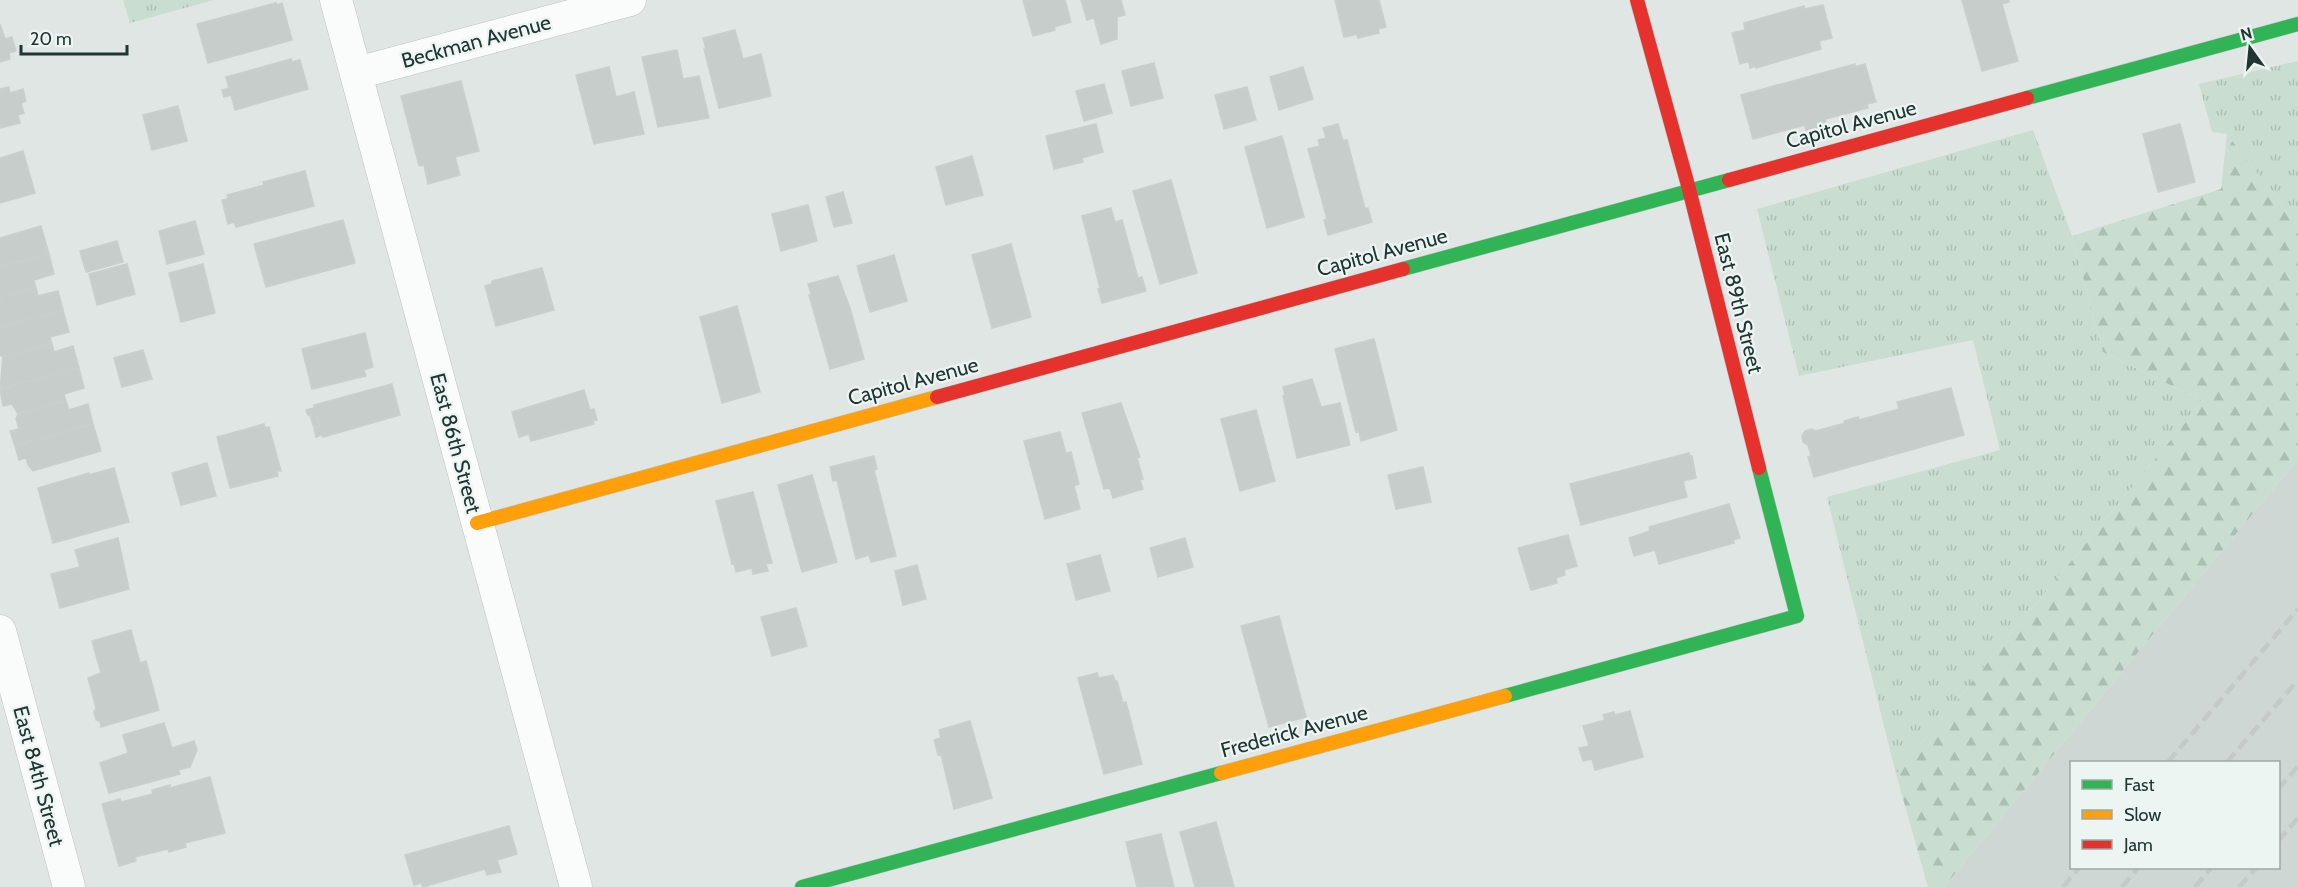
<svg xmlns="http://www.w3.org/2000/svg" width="2298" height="887" font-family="Cabin,sans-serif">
<defs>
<pattern id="grass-tufts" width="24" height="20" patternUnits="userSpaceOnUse" patternTransform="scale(1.5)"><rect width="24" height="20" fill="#c9ded1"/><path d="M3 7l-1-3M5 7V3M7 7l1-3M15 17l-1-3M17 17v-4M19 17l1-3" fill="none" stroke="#acbfb4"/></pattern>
<pattern id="forest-firs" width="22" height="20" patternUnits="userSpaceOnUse" patternTransform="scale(1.5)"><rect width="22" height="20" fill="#c9ded1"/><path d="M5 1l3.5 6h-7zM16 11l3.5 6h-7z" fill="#acbfb4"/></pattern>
</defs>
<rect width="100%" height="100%" fill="#e0e6e3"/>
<!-- built -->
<path fill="#ced7d3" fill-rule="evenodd" d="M 2298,459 L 2298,887 L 1944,887 ZM 2072,762 L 2278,762 L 2278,868 L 2072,868 Z"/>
<!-- grass -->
<path fill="url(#grass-tufts)" d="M 123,0 L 214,0 L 130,23 Z
M 2298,61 L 2298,226 L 2227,134 L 2212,132 L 2199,84 Z
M 2033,130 L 2072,236 L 2103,352 L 2203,401 L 1896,774 L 1827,497 L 2000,450 L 1973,340 L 1799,376 L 1757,209 Z"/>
<!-- forest -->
<path fill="url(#forest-firs)" d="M 2227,134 L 2298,226 L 2298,459 L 1944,887 L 1928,887 L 1896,774 L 2203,401 L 2103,352 L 2072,236 L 2221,189 Z"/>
<!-- building -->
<path fill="#c7cdcb" stroke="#c9cfcc" stroke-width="1.5" d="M 1023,0 L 1065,0 L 1071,22 L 1054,27 L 1055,30 L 1033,36 Z
M 1081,0 L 1121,0 L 1125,15 L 1117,17 L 1117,39 L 1101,44 L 1094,18 L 1087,20 Z
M 1335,0 L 1379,0 L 1386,27 L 1378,29 L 1379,33 L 1358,38 L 1357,34 L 1344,37 Z
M 1962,0 L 2009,0 L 2009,2 L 2002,4 L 2018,61 L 1982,71 Z
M 276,3 L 277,5 L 282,3 L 292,40 L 208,63 L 197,24 Z
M 1823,5 L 1832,38 L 1819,41 L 1821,49 L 1756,68 L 1756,66 L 1750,68 L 1749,61 L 1740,64 L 1732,33 L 1745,30 L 1744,23 L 1804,6 L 1805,9 Z
M 0,24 L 5,39 L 12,37 L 16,51 L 9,53 L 10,59 L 0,62 Z
M 735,30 L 743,59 L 761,54 L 771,96 L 719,108 L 704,49 L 706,49 L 703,38 Z
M 677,50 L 683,79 L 699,76 L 709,118 L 658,127 L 642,57 Z
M 291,59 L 292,62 L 300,60 L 308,89 L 235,110 L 231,95 L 224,97 L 222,90 L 229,88 L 226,77 Z
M 1154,63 L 1163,98 L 1131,106 L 1122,71 Z
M 1855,64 L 1855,67 L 1865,64 L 1876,102 L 1867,104 L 1868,108 L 1825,119 L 1826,126 L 1806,131 L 1805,125 L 1753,139 L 1741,95 Z
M 609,67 L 616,97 L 634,92 L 644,134 L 594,144 L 576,75 Z
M 1303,67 L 1313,99 L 1279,110 L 1270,77 Z
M 461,81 L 479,151 L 455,157 L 460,175 L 428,184 L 424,165 L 419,166 L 401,96 Z
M 1104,84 L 1112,113 L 1084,121 L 1076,91 Z
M 9,87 L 10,93 L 23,89 L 26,101 L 21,103 L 24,113 L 18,115 L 20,123 L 0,128 L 0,89 Z
M 1247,87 L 1256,120 L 1224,129 L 1215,95 Z
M 178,106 L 187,141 L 152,150 L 143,115 Z
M 1096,124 L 1103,152 L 1082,158 L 1083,162 L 1054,169 L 1046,136 Z
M 1338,124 L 1343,141 L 1347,140 L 1365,209 L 1368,208 L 1372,222 L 1328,235 L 1324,220 L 1327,219 L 1308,149 L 1320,146 L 1318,140 L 1326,138 L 1323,128 Z
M 2180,124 L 2195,182 L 2158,192 L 2143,134 Z
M 1282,136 L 1304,217 L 1267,228 L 1245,147 Z
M 23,151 L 35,193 L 0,203 L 0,158 Z
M 972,156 L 983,195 L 946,205 L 936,167 Z
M 305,171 L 314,206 L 236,227 L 234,222 L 228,224 L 222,200 L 228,199 L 227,195 L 264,185 L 263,182 Z
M 1171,180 L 1197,273 L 1160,284 L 1133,191 Z
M 843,192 L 852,223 L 834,227 L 826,197 Z
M 808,205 L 817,241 L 781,251 L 772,214 Z
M 1111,208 L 1115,222 L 1122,220 L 1138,278 L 1142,277 L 1146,291 L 1102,303 L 1098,289 L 1100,288 L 1082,216 Z
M 343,220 L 355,263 L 266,287 L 254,244 Z
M 195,221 L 204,254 L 167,264 L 159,231 Z
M 41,226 L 49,254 L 0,267 L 0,238 Z
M 117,241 L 123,262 L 86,272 L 80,251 Z
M 1011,244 L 1031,317 L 992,328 L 972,255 Z
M 49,254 L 54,274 L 34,280 L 36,288 L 0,297 L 0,267 Z
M 894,255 L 907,301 L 870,312 L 857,266 Z
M 127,264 L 135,294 L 97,305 L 89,274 Z
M 203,264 L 215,313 L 181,322 L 169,273 Z
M 542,268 L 554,310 L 496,326 L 485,286 L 492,284 L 492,281 Z
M 838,276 L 850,308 L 864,359 L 830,369 L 809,295 L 811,294 L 808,284 Z
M 36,288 L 38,296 L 58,291 L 63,310 L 0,327 L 0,297 Z
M 737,306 L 760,392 L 722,403 L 700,317 Z
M 63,310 L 69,332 L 50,337 L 52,344 L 3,357 L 0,355 L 0,327 Z
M 365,333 L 373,367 L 364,370 L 366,376 L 312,389 L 302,349 Z
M 1374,339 L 1397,430 L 1361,441 L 1359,431 L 1356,432 L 1335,349 Z
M 52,344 L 54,352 L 73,346 L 79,368 L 0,389 L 3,357 Z
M 143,350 L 152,379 L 122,387 L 114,358 Z
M 79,368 L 84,388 L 64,394 L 66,401 L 18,414 L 12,404 L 3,406 L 0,389 Z
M 1312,379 L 1321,407 L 1340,403 L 1350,445 L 1297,458 L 1283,396 L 1285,396 L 1283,387 Z
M 392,384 L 400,415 L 323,437 L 322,435 L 316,437 L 314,428 L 320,427 L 316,414 L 319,427 L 314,428 L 310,415 L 308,415 L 306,410 L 314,408 L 314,405 Z
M 1951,388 L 1964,435 L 1814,477 L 1808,457 L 1811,456 L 1808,445 L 1803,442 L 1802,436 L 1805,431 L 1811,429 L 1816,431 L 1845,423 L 1844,421 L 1858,417 L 1859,420 L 1899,409 L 1897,402 Z
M 584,390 L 590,410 L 594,409 L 597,420 L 593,421 L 594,424 L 531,441 L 529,434 L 519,437 L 512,412 Z
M 66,401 L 69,410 L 88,404 L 93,424 L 15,446 L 10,431 L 19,429 L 16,419 L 18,414 Z
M 1121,403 L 1140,457 L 1137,458 L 1143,479 L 1140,480 L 1143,489 L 1113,498 L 1110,488 L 1104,489 L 1082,413 Z
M 1256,410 L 1275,481 L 1240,491 L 1221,419 Z
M 93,424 L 101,451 L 33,471 L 28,465 L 26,458 L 19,460 L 15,446 Z
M 264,424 L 265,428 L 269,427 L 281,471 L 277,471 L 278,476 L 230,488 L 217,437 Z
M 1060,432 L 1066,453 L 1071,452 L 1079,484 L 1074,486 L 1080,509 L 1045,519 L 1024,441 Z
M 1689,453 L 1690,456 L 1692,456 L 1696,478 L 1683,481 L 1687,497 L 1581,525 L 1570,484 Z
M 874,456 L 877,469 L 874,470 L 896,556 L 871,562 L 869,555 L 856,559 L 837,480 L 833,481 L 830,467 Z
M 207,463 L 216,496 L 181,505 L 172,473 Z
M 1423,467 L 1431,502 L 1396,509 L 1388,475 Z
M 114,468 L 129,522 L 53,543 L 38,488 L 89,473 L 89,475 Z
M 812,475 L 837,562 L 802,572 L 778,485 Z
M 753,492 L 772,563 L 766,564 L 768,571 L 753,574 L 752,568 L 736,572 L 734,563 L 732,564 L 716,501 Z
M 1729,504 L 1740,538 L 1733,540 L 1734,543 L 1659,564 L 1655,550 L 1634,556 L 1629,538 L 1650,531 L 1649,527 Z
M 1568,535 L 1577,566 L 1564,570 L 1565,575 L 1556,578 L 1557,583 L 1531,590 L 1518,548 Z
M 118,538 L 129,589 L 60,608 L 51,574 L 80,567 L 75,550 Z
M 1185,538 L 1193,567 L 1158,577 L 1150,548 Z
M 1100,555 L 1110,591 L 1076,600 L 1067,564 Z
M 917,565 L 926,599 L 903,605 L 895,571 Z
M 796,608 L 807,646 L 772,656 L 761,617 Z
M 1279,616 L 1306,717 L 1269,727 L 1241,626 Z
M 131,630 L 140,663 L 146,661 L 159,710 L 101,727 L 100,721 L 96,720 L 94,712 L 96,708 L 88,678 L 101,673 L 92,641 Z
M 1097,673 L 1099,678 L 1113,675 L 1115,681 L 1117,681 L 1123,703 L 1126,702 L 1142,764 L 1104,774 L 1078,678 Z
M 1630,711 L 1643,757 L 1595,770 L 1592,759 L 1583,761 L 1579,748 L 1589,746 L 1583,726 L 1605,720 L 1603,715 L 1614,712 L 1615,715 Z
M 970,721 L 992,798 L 954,809 L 941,754 L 938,755 L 934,740 L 941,738 L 939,730 Z
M 164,723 L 172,748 L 194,741 L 197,750 L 190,767 L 178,770 L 180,774 L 109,793 L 100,763 L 128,753 L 123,735 Z
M 210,777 L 225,833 L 185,843 L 186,847 L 169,852 L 168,849 L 135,857 L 136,861 L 119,866 L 102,804 L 120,799 L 121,802 L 153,794 L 152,790 L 170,785 L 170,788 Z
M 1216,822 L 1234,887 L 1195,887 L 1180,832 Z
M 509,826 L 517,854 L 497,860 L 501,872 L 487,875 L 485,869 L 423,887 L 421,883 L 414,885 L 405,855 Z
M 1161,834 L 1174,887 L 1137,887 L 1126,842 Z"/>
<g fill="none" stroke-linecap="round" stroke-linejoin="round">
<!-- street casing -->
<g stroke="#bdc2c0" stroke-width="33">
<path id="street" d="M 336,0 L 576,887
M 357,73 L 630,0
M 0,631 L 69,887"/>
</g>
<!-- fast casing -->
<g stroke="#bdc3c1" stroke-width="15">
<path id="fast" d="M 2027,98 L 2298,24
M 1403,269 L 1729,180
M 1505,696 L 1797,616 L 1759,468
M 802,887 L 1221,773"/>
</g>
<!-- slow casing -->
<g stroke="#bdc3c1" stroke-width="15">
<path id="slow" d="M 477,523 L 937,397
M 1221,773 L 1505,696"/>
</g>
<!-- jam casing -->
<g stroke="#bdc3c1" stroke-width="15">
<path id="jam" d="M 1637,0 L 1689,189 L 1759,468
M 1729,180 L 2027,98
M 937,397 L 1403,269"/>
</g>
<!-- street -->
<use href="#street" stroke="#fafbfb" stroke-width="32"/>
<!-- fast -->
<use href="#fast" stroke="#30b455" stroke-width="14"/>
<!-- slow -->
<use href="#slow" stroke="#ff9f0a" stroke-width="14"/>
<!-- jam -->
<use href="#jam" stroke="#e5322d" stroke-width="14"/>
<!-- rail -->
<path stroke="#c5c9c8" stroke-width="4.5" stroke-dasharray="12 6" stroke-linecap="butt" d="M 2168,762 L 2298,609
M 2227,762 L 2298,680
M 2278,789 L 2298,766
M 2278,841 L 2298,818
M 2063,887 L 2079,868
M 2122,887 L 2138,868
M 2195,887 L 2211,868
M 2239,887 L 2256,868"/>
</g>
<g text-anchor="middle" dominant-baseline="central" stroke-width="4.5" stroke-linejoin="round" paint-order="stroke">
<!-- street labels -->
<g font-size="21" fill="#203632" stroke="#edf5f2">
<text transform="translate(476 41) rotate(-15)">Beckman Avenue</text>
<text transform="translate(1851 124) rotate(-15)">Capitol Avenue</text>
<text transform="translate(1382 252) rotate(-15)">Capitol Avenue</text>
<text transform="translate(1739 303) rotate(76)">East 89th Street</text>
<text transform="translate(913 381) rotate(-15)">Capitol Avenue</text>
<text transform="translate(456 443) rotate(75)">East 86th Street</text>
<text transform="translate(1294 731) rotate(-15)">Frederick Avenue</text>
<text transform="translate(39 776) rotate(75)">East 84th Street</text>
</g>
</g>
<!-- legend -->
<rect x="2070" y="761" width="210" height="108" fill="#edf5f2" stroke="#9ba9a5" stroke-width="1.5"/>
<rect x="2082" y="780" width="30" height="9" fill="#30b455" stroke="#9ba9a5" stroke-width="1.5"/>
<text x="2124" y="791" font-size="18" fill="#203632">Fast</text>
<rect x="2082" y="810" width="30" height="9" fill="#ff9f0a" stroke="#9ba9a5" stroke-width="1.5"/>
<text x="2124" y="821" font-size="18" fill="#203632">Slow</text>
<rect x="2082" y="840" width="30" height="9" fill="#e5322d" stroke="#9ba9a5" stroke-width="1.5"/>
<text x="2124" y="851" font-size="18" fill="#203632">Jam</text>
<!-- north arrow -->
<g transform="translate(2250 48) rotate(345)" stroke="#edf5f2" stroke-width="4.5" paint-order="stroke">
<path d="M0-4.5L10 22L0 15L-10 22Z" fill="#203632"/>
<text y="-9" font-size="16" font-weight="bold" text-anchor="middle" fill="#203632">N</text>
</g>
<!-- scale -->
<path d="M21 45v9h106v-9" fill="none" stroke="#203632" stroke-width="3"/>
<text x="30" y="45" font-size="18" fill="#203632" stroke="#edf5f2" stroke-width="4.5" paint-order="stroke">20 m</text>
</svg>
